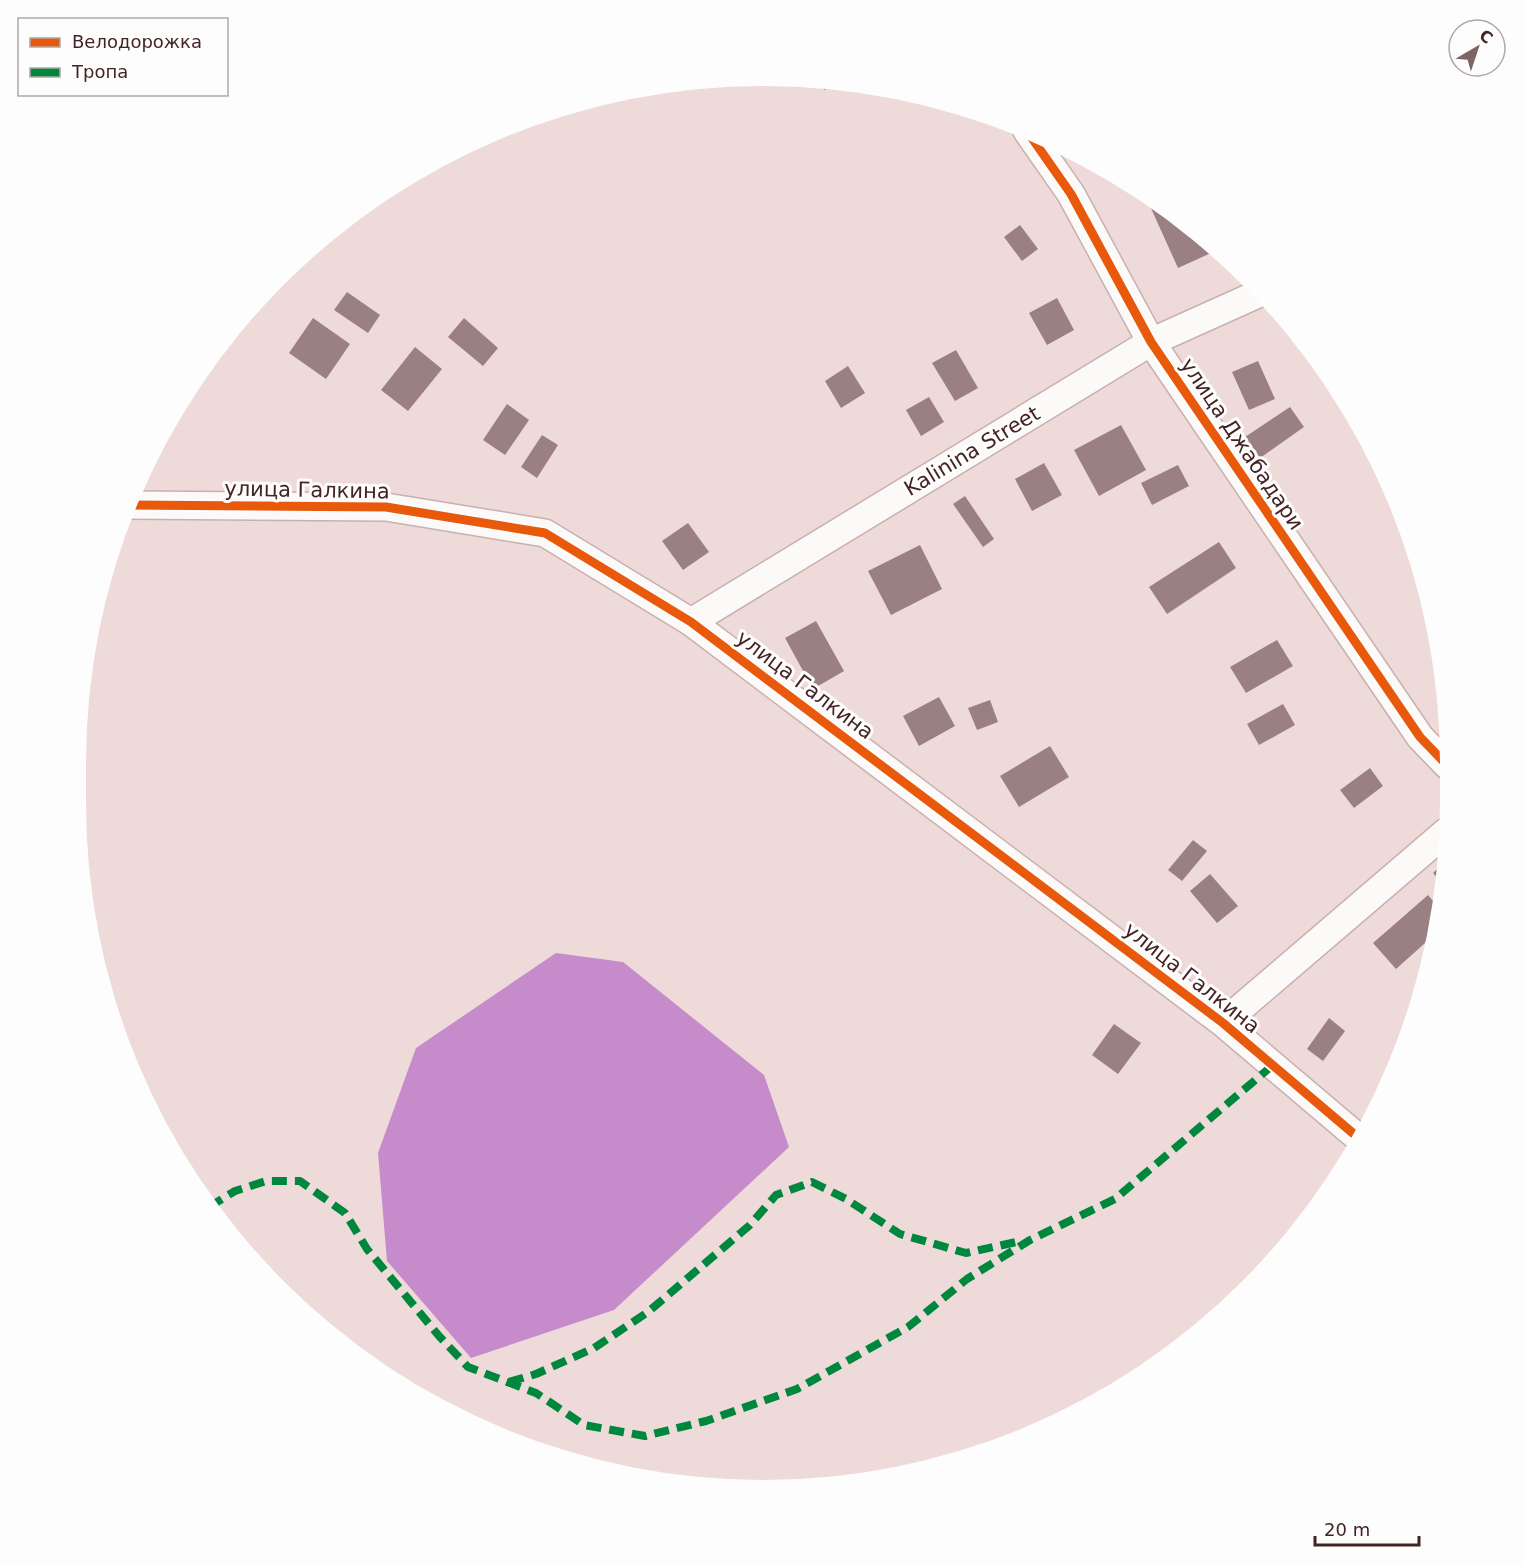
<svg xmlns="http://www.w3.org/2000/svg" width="1525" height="1566" font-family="'DejaVu Sans',sans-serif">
<rect width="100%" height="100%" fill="#eedad9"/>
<!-- water -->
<path fill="#c58bca" d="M 556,953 L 623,962 L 764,1075 L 789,1147 L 614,1310 L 471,1358 L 387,1261 L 378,1153 L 416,1048 Z"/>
<!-- building -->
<path fill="#9a8082" d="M 815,80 L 835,80 L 825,90 Z
M 1145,195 L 1203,237 L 1211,253 L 1178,268 Z
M 1020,225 L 1038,249 L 1022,261 L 1004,237 Z
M 347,292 L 380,315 L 368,333 L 334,310 Z
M 1057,298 L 1074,330 L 1047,345 L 1029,313 Z
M 313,318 L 350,344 L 326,379 L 289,353 Z
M 464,318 L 498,348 L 483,366 L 448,337 Z
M 415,347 L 442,369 L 408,411 L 381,390 Z
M 956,350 L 978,388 L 955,401 L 932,363 Z
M 1258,361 L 1275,399 L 1249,410 L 1232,372 Z
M 848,366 L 865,393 L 841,408 L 825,381 Z
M 929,397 L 944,422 L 921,436 L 906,410 Z
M 507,404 L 529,420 L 505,455 L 483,440 Z
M 1290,407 L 1304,427 L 1260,458 L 1245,437 Z
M 1121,425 L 1146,470 L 1099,496 L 1074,450 Z
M 542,435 L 558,445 L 537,478 L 521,467 Z
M 1044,463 L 1062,495 L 1032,511 L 1015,479 Z
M 1178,465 L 1189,486 L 1152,505 L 1141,483 Z
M 965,496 L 994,539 L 983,547 L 953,504 Z
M 688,523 L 709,552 L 683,570 L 662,541 Z
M 1219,542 L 1236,568 L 1167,614 L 1149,587 Z
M 920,545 L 942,589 L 891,615 L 868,571 Z
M 816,621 L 844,671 L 813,689 L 785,638 Z
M 1277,640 L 1293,666 L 1246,693 L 1230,667 Z
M 939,697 L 955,726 L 919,746 L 903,716 Z
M 990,700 L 998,722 L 977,730 L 968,708 Z
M 1283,704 L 1295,725 L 1259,745 L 1247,724 Z
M 1050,746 L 1069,777 L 1019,807 L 1000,776 Z
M 1370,768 L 1383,786 L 1354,808 L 1340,790 Z
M 1193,840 L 1207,851 L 1182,881 L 1168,870 Z
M 1445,862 L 1444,885 L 1433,873 Z
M 1210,874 L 1238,906 L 1217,923 L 1190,891 Z
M 1428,895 L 1440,909 L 1434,935 L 1396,969 L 1373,943 Z
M 1329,1018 L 1345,1031 L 1323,1061 L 1307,1049 Z
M 1114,1024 L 1141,1043 L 1118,1074 L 1092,1055 Z"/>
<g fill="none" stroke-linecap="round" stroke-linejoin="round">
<!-- minor casing -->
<g stroke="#c9b0b0" stroke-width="30">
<path id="minor" d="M 1027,131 L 1071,194 L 1151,342 L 1420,737 L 1447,765
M 128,505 L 386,507 L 545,533 L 691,622 L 1223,1023 L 1361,1140
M 691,622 L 1151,342 L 1260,293
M 1223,1023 L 1446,832"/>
</g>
<!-- minor -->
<use href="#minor" stroke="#fcf9f9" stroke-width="27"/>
<!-- quiet -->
<path stroke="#00873e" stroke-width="8" stroke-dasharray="15 8" stroke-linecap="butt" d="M 209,1207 L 235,1191 L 266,1181 L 300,1181 L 345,1213 L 367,1249 L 439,1336 L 468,1367 L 536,1393 L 584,1425 L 645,1436 L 706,1421 L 797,1389 L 908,1327 L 967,1279 L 1030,1240 L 1115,1199 L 1273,1065
M 509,1382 L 536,1374 L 594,1348 L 648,1312 L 750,1225 L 776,1195 L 812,1182 L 846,1199 L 900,1234 L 966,1253 L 1021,1241"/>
<!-- cycleway casing -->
<g stroke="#fdfdfd" stroke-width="13">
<path id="cycleway" d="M 1027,131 L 1071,194 L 1151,342 L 1420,737 L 1447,765
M 128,505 L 386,507 L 545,533 L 691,622 L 1223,1023 L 1361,1140"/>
</g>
<!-- cycleway -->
<use href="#cycleway" stroke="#e8590c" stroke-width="9"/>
</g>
<g text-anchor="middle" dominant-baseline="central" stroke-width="6" stroke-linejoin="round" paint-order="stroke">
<!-- street labels -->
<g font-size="21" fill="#452324" stroke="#fdfdfd">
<text transform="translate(1242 444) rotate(56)">улица Джабадари</text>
<text transform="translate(972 451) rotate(-31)">Kalinina Street</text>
<text transform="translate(307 490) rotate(1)">улица Галкина</text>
<text transform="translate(805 685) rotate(37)">улица Галкина</text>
<text transform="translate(1192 978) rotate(38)">улица Галкина</text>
</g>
</g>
<!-- crop -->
<path d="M0 0H1525V1566H0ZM763 86H763A677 677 0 0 1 1440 763V803A677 677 0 0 1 763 1480H763A677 677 0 0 1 86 803V763A677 677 0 0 1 763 86Z" fill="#fdfdfd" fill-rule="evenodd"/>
<!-- legend -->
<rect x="18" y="18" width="210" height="78" fill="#fdfdfd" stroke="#b3a6a6" stroke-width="1.5"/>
<rect x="30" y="38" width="30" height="9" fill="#e8590c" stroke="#b3a6a6" stroke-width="1.5"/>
<text x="72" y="48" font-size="18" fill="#452324">Велодорожка</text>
<rect x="30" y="68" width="30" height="9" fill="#00873e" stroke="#b3a6a6" stroke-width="1.5"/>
<text x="72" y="78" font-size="18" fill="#452324">Тропа</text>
<!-- north arrow -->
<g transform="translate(1477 48) rotate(39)"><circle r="28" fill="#fdfdfd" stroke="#b3a6a6" stroke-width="1.5"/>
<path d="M0-4.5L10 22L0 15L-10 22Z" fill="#806363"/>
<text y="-9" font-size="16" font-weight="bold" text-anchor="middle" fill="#452324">С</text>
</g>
<!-- scale -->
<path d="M1315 1536v9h104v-9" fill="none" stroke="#452324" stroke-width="3"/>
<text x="1324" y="1536" font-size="18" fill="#452324" stroke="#fdfdfd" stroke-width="4.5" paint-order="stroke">20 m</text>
</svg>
